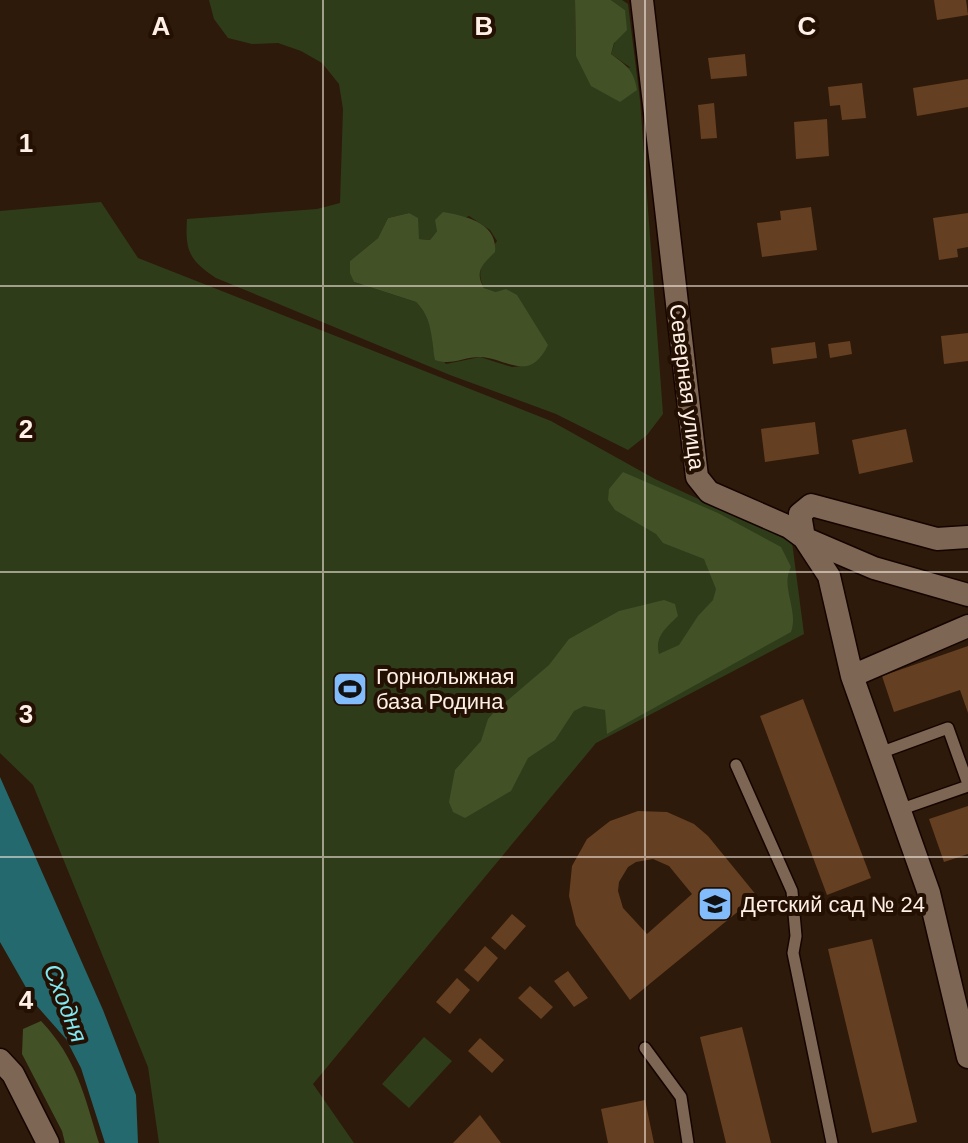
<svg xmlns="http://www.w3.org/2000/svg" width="968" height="1143" font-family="Helvetica,sans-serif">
<rect width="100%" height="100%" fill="#2e1a0a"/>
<!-- green -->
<path fill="#2f3c1a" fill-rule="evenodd" d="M 209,0 L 575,0 L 576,56 L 631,68 L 611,54 L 625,10 L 611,0 L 622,0 L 628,4 L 640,100 L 663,414 L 647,435 L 628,450 L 556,414 L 450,375 L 216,278 C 189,260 185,251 187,219 L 317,209 L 340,203 L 343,109 L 339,84 L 322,63 L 301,51 L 278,43 L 252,44 L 228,38 L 214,19 ZM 409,213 L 419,239 L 430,240 L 437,231 L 469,216 L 490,230 L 497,241 C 486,257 474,269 484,288 L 496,292 L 525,366 L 512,367 L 480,357 L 446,364 L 433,349 C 433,331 429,315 416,302 L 354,282 L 350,261 L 378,238 L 388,218 Z
M 101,202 L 138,258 L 551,421 L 655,479 L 792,542 L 804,634 L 596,743 L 313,1084 L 354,1143 L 159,1143 L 148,1067 L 33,785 L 0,753 L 0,211 Z
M 424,1037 L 452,1061 L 409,1108 L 382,1084 Z"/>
<!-- forest -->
<path fill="#425126" d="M 575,0 L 611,0 L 625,10 L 627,30 L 614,43 L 611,54 C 626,65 634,70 637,90 L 620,102 L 591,86 L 576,56 Z
M 443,212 C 466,216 498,223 495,252 C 483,264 474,271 484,288 L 496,292 L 506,289 L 517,295 L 548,345 C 529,384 507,358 480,357 C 463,357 452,366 435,360 C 431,338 433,319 416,302 L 354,282 L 350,273 L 350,261 L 378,238 L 388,218 L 409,213 L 418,218 L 419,239 L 430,240 L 437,231 L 435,220 Z
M 623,472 L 718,513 L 781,547 L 791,567 C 780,587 799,610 791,632 L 607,734 L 605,710 L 584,706 L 574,711 L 555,740 L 528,758 L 511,791 L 465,818 L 453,812 L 449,802 L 455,770 L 481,741 L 488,719 L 495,711 L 549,665 L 569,639 L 619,611 L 664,600 L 675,604 L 678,616 C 666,628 654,637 659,654 L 679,645 L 698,616 L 713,600 L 716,589 L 704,559 L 663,543 L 656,534 L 615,510 L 608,500 L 609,489 Z
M 41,1021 C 77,1059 84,1095 99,1143 L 65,1143 L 62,1131 L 22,1054 L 23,1029 Z"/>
<!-- water -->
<path fill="#24696e" d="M 0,777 L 103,1010 L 136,1095 L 138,1143 L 105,1143 L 81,1068 L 66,1039 L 36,1005 L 0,942 Z"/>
<!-- building -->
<path fill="#653f22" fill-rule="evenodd" d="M 934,0 L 966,0 L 968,15 L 937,20 Z
M 745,54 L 747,76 L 711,79 L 708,58 Z
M 968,79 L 968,107 L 917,116 L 913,88 Z
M 862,83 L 866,118 L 842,120 L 840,105 L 830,106 L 828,87 Z
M 714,103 L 717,138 L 701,139 L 698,105 Z
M 827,119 L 829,156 L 796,159 L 794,122 Z
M 811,207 L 817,250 L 762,257 L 757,223 L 781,220 L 780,211 Z
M 968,213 L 968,247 L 957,249 L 958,257 L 939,260 L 933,218 Z
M 968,333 L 968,361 L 944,364 L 941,336 Z
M 850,341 L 852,354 L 830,358 L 828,344 Z
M 815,342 L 817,358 L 773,364 L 771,348 Z
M 815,422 L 819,454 L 765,462 L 761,429 Z
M 906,429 L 913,462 L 859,474 L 852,440 Z
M 968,646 L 968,713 L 960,690 L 894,712 L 882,676 Z
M 803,699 L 871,878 L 827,895 L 760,716 Z
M 968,806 L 968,854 L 944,862 L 929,819 Z
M 638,811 L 667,812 L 694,824 L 708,836 L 757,896 L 630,1000 L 576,925 L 569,896 L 572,866 L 587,839 L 610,821 ZM 653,859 L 669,866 L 692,894 L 647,934 L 623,908 L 618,891 L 619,882 L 628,867 L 636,862 Z
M 512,914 L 526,926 L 505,950 L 491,938 Z
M 872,939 L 917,1122 L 872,1133 L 828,949 Z
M 485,946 L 498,958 L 478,982 L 464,970 Z
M 568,971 L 588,998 L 574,1007 L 554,981 Z
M 457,978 L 470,990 L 450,1014 L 436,1002 Z
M 530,986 L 553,1007 L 541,1019 L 518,998 Z
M 742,1027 L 771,1143 L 726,1143 L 700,1037 Z
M 480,1038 L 504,1060 L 492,1073 L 468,1051 Z
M 645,1100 L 654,1143 L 608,1143 L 601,1109 Z
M 480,1115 L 501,1143 L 453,1143 Z"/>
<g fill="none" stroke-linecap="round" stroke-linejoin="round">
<!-- lane casing -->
<g stroke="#150400" stroke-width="14">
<path id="lane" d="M 877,754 L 948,728 L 968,784
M 736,765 L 792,891 L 796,936 L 793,953 L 832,1143
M 899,810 L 968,786
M 645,1048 L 681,1097 L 688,1143"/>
</g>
<!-- street casing -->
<g stroke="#150400" stroke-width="25">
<path id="street" d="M 642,0 L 697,477 L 709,492 L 789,527 L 804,538 L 874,568 L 968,595
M 968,626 L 852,676 L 929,893 L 968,1057
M 852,676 L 829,576 L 804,538 L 800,514 L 811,505 L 937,539 L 968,537
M 0,1060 L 13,1074 L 48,1143"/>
</g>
<!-- lane -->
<use href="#lane" stroke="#7e6655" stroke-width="11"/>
<!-- street -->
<use href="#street" stroke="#7e6655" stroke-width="22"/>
</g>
<!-- grid -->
<path fill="none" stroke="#fef0e6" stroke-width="2" stroke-opacity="0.55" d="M 323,0 L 323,1143M 645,0 L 645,1143M 0,286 L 968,286M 0,572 L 968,572M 0,857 L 968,857"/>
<!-- icons -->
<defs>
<g id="stadium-square" transform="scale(1.8)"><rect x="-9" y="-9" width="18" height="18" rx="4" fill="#82bcfa" stroke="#231003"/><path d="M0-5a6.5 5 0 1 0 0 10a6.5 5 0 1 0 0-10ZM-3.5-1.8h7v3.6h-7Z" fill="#111"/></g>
<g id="school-square" transform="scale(1.8)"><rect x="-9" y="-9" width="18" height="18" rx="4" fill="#82bcfa" stroke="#231003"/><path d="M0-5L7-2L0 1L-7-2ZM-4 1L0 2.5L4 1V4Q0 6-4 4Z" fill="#111"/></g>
</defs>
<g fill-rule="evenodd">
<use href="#stadium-square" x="350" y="689"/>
<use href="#school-square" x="715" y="904"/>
</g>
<g text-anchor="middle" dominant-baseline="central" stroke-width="8" stroke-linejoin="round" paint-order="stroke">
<!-- street labels -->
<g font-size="22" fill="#fef0e6" stroke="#231003">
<text transform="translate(687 387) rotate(83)">Северная улица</text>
</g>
<!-- poi labels -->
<g font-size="22" fill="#fef0e6" stroke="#231003" text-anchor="start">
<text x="376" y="676">Горнолыжная<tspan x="376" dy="25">база Родина</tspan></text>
<text x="741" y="904">Детский сад № 24</text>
</g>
<!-- water labels -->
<g font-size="24" font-style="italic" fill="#7fe8f0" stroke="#231003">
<text transform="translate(66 1003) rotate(69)">Сходня</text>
</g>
</g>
<g font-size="26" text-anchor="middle" font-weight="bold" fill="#fef0e6" stroke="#231003" stroke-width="8" stroke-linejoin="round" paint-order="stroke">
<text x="161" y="35">A</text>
<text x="484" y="35">B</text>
<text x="807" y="35">C</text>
<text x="26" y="152">1</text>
<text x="26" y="438">2</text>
<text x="26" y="723">3</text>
<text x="26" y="1009">4</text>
</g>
</svg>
